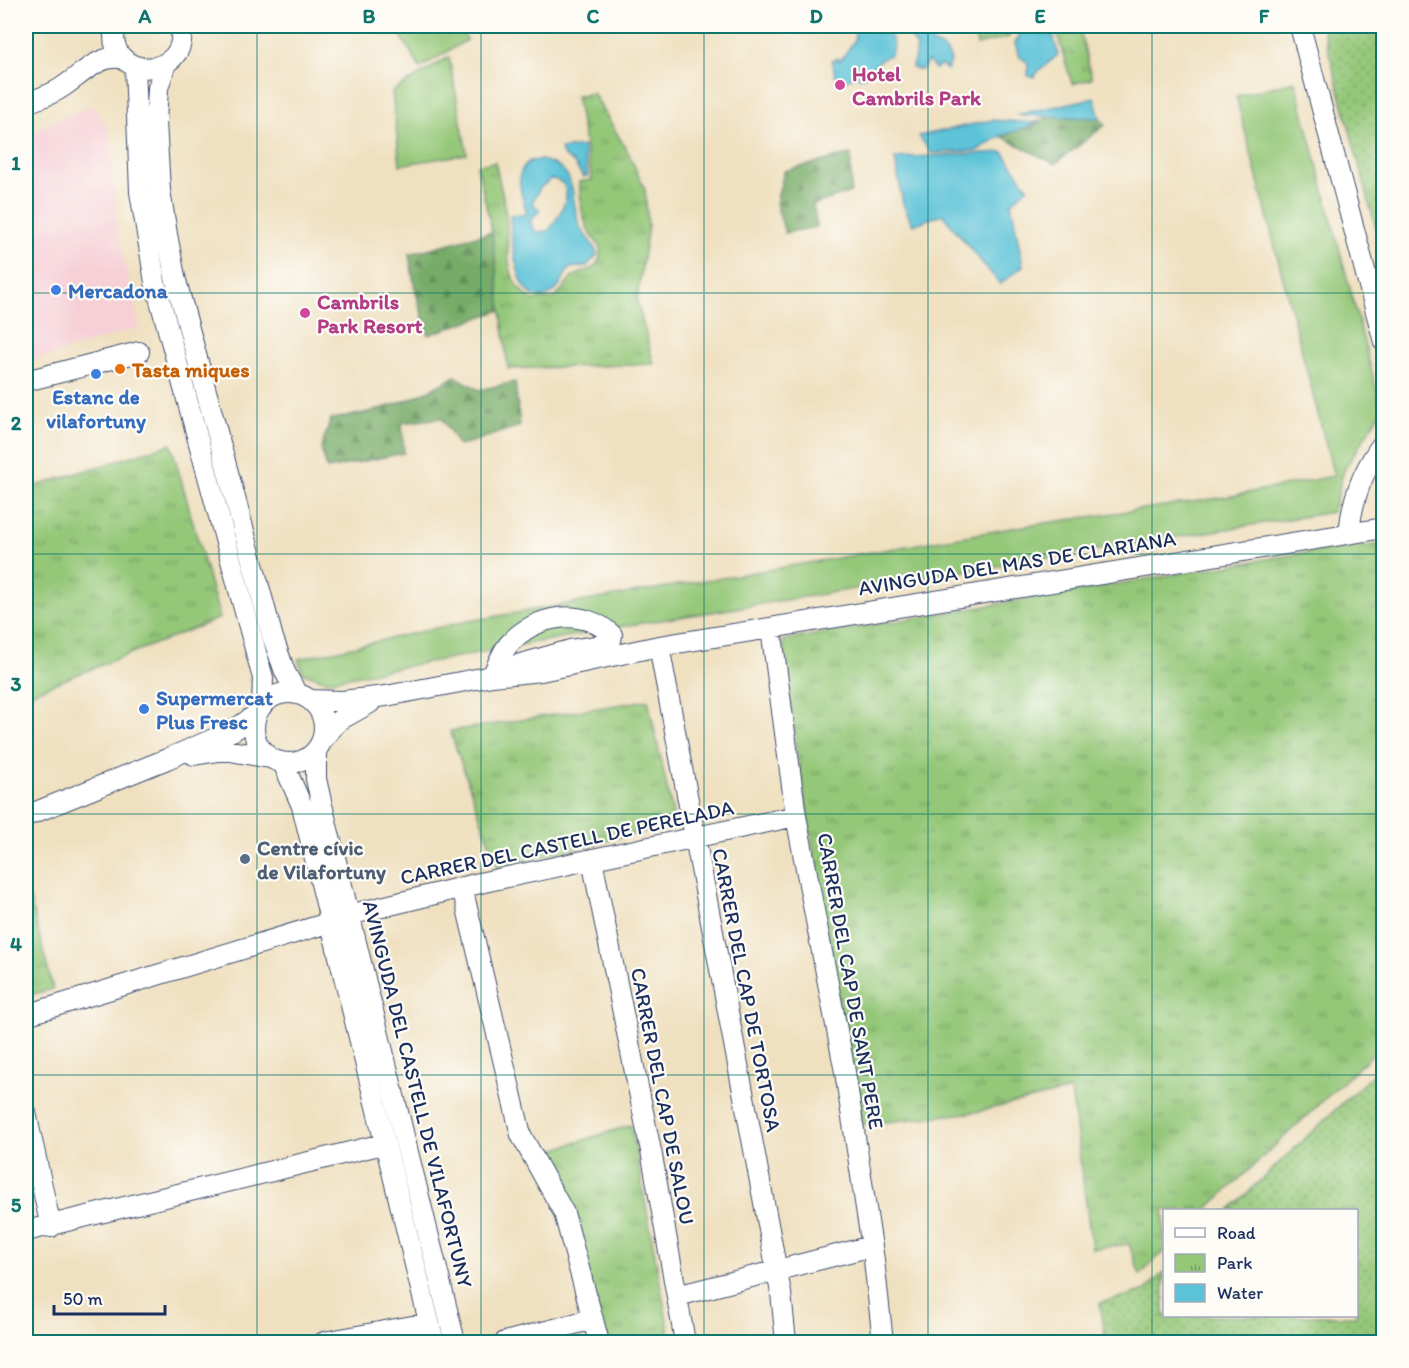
<svg xmlns="http://www.w3.org/2000/svg" width="1409" height="1368" font-family="Itim,sans-serif">
<defs>
<pattern id="forest-firs" width="22" height="20" patternUnits="userSpaceOnUse" patternTransform="scale(1.5)"><rect width="22" height="20" fill="#77ac68"/><path d="M5 1l3.5 6h-7zM16 11l3.5 6h-7z" fill="#618c59"/></pattern>
<pattern id="park-tufts" width="24" height="20" patternUnits="userSpaceOnUse" patternTransform="scale(1.5)"><rect width="24" height="20" fill="#94c778"/><path d="M3 7l-1-3M5 7V3M7 7l1-3M15 17l-1-3M17 17v-4M19 17l1-3" fill="none" stroke="#78a266"/></pattern>
<pattern id="garden-dots" width="8" height="8" patternUnits="userSpaceOnUse" patternTransform="scale(1.5)"><rect width="8" height="8" fill="#94c778"/><path d="M2 2h.1M6 6h.1" fill="none" stroke="#78a266" stroke-width="1.8" stroke-linecap="round"/></pattern>
</defs>
<rect width="100%" height="100%" fill="#fdfcf7"/>
<filter id="ink" filterUnits="userSpaceOnUse"><feTurbulence type="fractalNoise" baseFrequency=".0167" numOctaves="2"/><feDisplacementMap in="SourceGraphic" scale="12" xChannelSelector="R" yChannelSelector="G"/><feConvolveMatrix kernelMatrix="1 2 1 2 8 2 1 2 1" color-interpolation-filters="sRGB"/></filter>
<filter id="wash" filterUnits="userSpaceOnUse"><feTurbulence type="fractalNoise" baseFrequency=".008" numOctaves="4" result="noise"/><feDisplacementMap in="SourceGraphic" scale="24" xChannelSelector="R" yChannelSelector="G"/><feGaussianBlur stdDeviation="1.35" result="paint"/><feColorMatrix in="noise" values="0 0 0 0 0 0 0 0 0 0 0 0 0 0 0 0 0 1.4 0 .05"/><feComposite in="paint" operator="in"/></filter>
<g filter="url(#wash)">
<rect width="100%" height="100%" fill="#efe0c0"/>
<!-- built -->
<path fill="#f6cfd7" d="M 92,106 L 109,129 L 117,227 L 139,327 L 26,363 L 26,133 Z"/>
<!-- grass -->
<path fill="#94c778" stroke="#587b6b" stroke-width="1.5" d="M 406,26 L 459,26 L 467,40 L 420,68 L 398,31 Z
M 449,57 L 467,154 L 400,165 L 392,92 Z
M 1295,81 L 1382,410 L 1344,470 L 1333,512 L 630,625 L 327,681 L 303,673 L 298,659 L 463,622 L 1018,527 L 1226,497 L 1334,476 L 1236,96 Z"/>
<!-- forest -->
<path fill="url(#forest-firs)" stroke="#496e63" stroke-width="1.5" d="M 1051,116 L 1100,118 L 1105,125 L 1055,164 L 1001,136 Z
M 851,154 L 851,192 L 813,205 L 817,227 L 785,233 L 776,203 L 784,171 Z
M 492,232 L 501,310 L 428,335 L 415,289 L 409,254 Z
M 455,376 L 479,390 L 515,382 L 520,426 L 459,446 L 442,418 L 402,423 L 404,453 L 327,469 L 321,448 L 331,419 C 376,413 416,401 455,376 Z"/>
<!-- park -->
<path fill="url(#park-tufts)" stroke="#587b6b" stroke-width="1.5" d="M 972,26 L 1007,26 L 1009,37 L 977,45 Z
M 1055,26 L 1079,26 L 1092,79 L 1072,84 Z
M 593,93 L 628,152 L 645,190 L 648,226 L 637,301 L 654,364 L 508,369 L 492,232 L 477,165 L 495,162 C 499,180 504,198 506,216 C 510,247 501,282 533,300 L 555,298 L 573,276 L 595,267 L 600,258 L 600,247 L 587,228 L 582,211 L 579,182 L 592,180 L 576,96 Z
M 171,444 L 220,618 L 26,695 L 26,489 Z
M 1383,544 L 1383,1041 L 1374,1053 L 1206,1210 L 1164,1210 L 1164,1251 L 1140,1275 L 1129,1244 L 1092,1249 L 1071,1090 L 976,1112 L 860,1125 L 795,742 L 783,640 L 1303,553 Z
M 648,700 L 675,824 L 498,868 L 450,731 Z
M 26,884 L 53,989 L 26,996 Z
M 631,1125 L 671,1342 L 607,1342 L 540,1154 Z"/>
<!-- garden -->
<path fill="url(#garden-dots)" stroke="#587b6b" stroke-width="1.5" d="M 1322,26 L 1383,26 L 1383,255 Z
M 1383,1065 L 1383,1342 L 1106,1342 L 1100,1303 L 1146,1290 L 1164,1272 L 1164,1316 L 1356,1316 L 1356,1210 L 1229,1210 Z"/>
<!-- water -->
<path fill="#5bc3d8" stroke="#3b799b" stroke-width="1.5" fill-rule="evenodd" d="M 856,26 L 881,26 C 890,36 896,40 891,54 L 879,61 L 864,77 L 854,76 L 845,81 L 835,75 L 832,61 L 838,58 L 840,61 L 854,41 Z
M 903,26 L 941,26 L 930,33 L 932,43 C 942,47 948,50 951,61 L 947,70 L 941,65 L 935,69 L 928,61 L 922,70 L 912,68 L 917,47 Z
M 1039,31 L 1053,35 L 1058,54 C 1050,64 1040,66 1034,77 L 1028,76 L 1028,63 L 1019,56 L 1015,43 L 1021,33 Z
M 1094,98 L 1100,118 L 1015,115 Z
M 992,120 L 1038,123 L 1001,136 L 976,151 L 931,153 L 919,136 Z
M 583,146 L 588,176 L 583,177 L 574,163 L 563,155 L 561,149 Z
M 1003,152 L 1028,188 L 1011,203 L 1023,266 L 1000,284 L 942,214 L 913,225 L 903,204 L 895,158 Z
M 540,160 C 582,168 568,197 580,227 C 585,238 595,243 597,255 L 587,266 L 570,268 C 563,275 562,286 555,291 C 516,321 511,234 510,215 L 527,214 C 523,197 511,173 530,161 ZM 551,179 C 582,182 558,219 548,231 L 536,232 L 530,221 L 540,210 L 532,203 L 540,188 Z"/>
</g>
<g filter="url(#ink)">
<g fill="none" stroke-linecap="round" stroke-linejoin="round">
<!-- minor casing -->
<g stroke="#3b4a6d" stroke-width="22">
<path id="minor" d="M 115,26 C 104,84 193,79 180,26
M 1300,26 L 1384,342
M 166,63 L 158,88 L 156,122 L 160,190 L 167,234 L 175,277 L 273,638 L 285,672 L 297,694
M 135,66 L 140,192 L 155,282 L 263,678 L 262,706
M 26,103 C 37,99 51,95 61,88 C 80,76 101,52 124,59
M 26,381 L 139,352
M 1349,533 C 1352,499 1363,469 1384,442
M 771,628 L 796,816 L 845,1072 L 874,1260 L 883,1342
M 659,646 L 781,1293 L 786,1342
M 510,667 L 570,650 L 604,645
M 492,676 C 497,666 502,652 509,644 C 536,614 583,607 612,635 L 609,650 L 591,653
M254 728a35 35 0 1 1 70 0a35 35 0 1 1-70 0Z
M 310,700 L 342,701 L 386,696 L 492,676 L 541,671 L 659,646 L 1384,528
M 323,739 L 338,721 L 370,703
M 316,751 L 316,779 L 321,801 L 455,1342
M 194,755 L 225,750 L 270,758
M 283,763 L 302,806 L 434,1342
M 26,816 L 167,759 L 234,730 L 257,714
M 592,860 L 652,1156 L 685,1342
M 462,887 L 521,1135 L 564,1213 L 599,1342
M 349,915 L 484,882 L 796,816
M 26,1015 L 331,922
M 26,1113 L 51,1227
M 26,1231 L 383,1144
M 677,1296 L 872,1246
M 324,1342 L 429,1323
M 505,1342 L 593,1319"/>
</g>
<!-- minor -->
<use href="#minor" stroke="#fff" stroke-width="20"/>
</g>
</g>
<!-- grid -->
<path fill="none" stroke="#0f766e" stroke-width="1.5" stroke-opacity="0.55" d="M 257,26 L 257,1342M 481,26 L 481,1342M 704,26 L 704,1342M 928,26 L 928,1342M 1152,26 L 1152,1342M 26,293 L 1384,293M 26,554 L 1384,554M 26,814 L 1384,814M 26,1075 L 1384,1075"/>
<!-- markers -->
<g fill="#d1479c" stroke="#fdfcf7" stroke-width="2">
<circle cx="840" cy="85" r="6"/>
<circle cx="305" cy="313" r="6"/>
</g>
<g fill="#3f7fe0" stroke="#fdfcf7" stroke-width="2">
<circle cx="56" cy="290" r="6"/>
<circle cx="96" cy="374" r="6"/>
<circle cx="144" cy="709" r="6"/>
</g>
<circle fill="#e8710a" stroke="#fdfcf7" stroke-width="2" cx="120" cy="369" r="6"/>
<circle fill="#5c6f8a" stroke="#fdfcf7" stroke-width="2" cx="245" cy="859" r="6"/>
<g text-anchor="middle" dominant-baseline="central" stroke-width="4.5" stroke-linejoin="round" paint-order="stroke">
<!-- hotel labels -->
<g font-size="21" font-weight="bold" fill="#b23c85" stroke="#fdfcf7" text-anchor="start">
<text x="852" y="73">Hotel<tspan x="852" dy="24">Cambrils Park</tspan></text>
<text x="317" y="301">Cambrils<tspan x="317" dy="24">Park Resort</tspan></text>
</g>
<!-- shop labels -->
<g font-size="21" font-weight="bold" fill="#366cbe" stroke="#fdfcf7" text-anchor="start">
<text x="68" y="290">Mercadona</text>
<text x="96" y="396" text-anchor="middle">Estanc de<tspan x="96" dy="24">vilafortuny</tspan></text>
<text x="156" y="697">Supermercat<tspan x="156" dy="24">Plus Fresc</tspan></text>
</g>
<!-- food labels -->
<g font-size="21" font-weight="bold" fill="#c56008" stroke="#fdfcf7" text-anchor="start">
<text x="132" y="369">Tasta miques</text>
</g>
<!-- street labels -->
<g font-size="21" fill="#1b2f5e" stroke="#fdfcf7">
<text transform="translate(1017 563) rotate(-9)">AVINGUDA DEL MAS DE CLARIANA</text>
<text transform="translate(567 842) rotate(-12)">CARRER DEL CASTELL DE PERELADA</text>
<text transform="translate(851 981) rotate(80)">CARRER DEL CAP DE SANT PERE</text>
<text transform="translate(747 990) rotate(79)">CARRER DEL CAP DE TORTOSA</text>
<text transform="translate(418 1094) rotate(76)">AVINGUDA DEL CASTELL DE VILAFORTUNY</text>
<text transform="translate(663 1096) rotate(79)">CARRER DEL CAP DE SALOU</text>
</g>
<!-- service labels -->
<g font-size="21" font-weight="bold" fill="#4e5e75" stroke="#fdfcf7" text-anchor="start">
<text x="257" y="847">Centre cívic<tspan x="257" dy="24">de Vilafortuny</tspan></text>
</g>
</g>
<!-- margin -->
<rect width="1409" height="1368" fill="none" stroke="#fdfcf7" stroke-width="66"/>
<!-- legend -->
<rect x="1163" y="1209" width="195" height="108" fill="#fdfcf7" stroke="#a3aaba" stroke-width="1.5"/>
<rect x="1175" y="1228" width="30" height="9" fill="#ffffff" stroke="#a3aaba" stroke-width="1.5"/>
<text x="1217" y="1239" font-size="18" fill="#1b2f5e">Road</text>
<rect x="1175" y="1254" width="30" height="18" fill="url(#park-tufts)" stroke="#a3aaba" stroke-width="1.5"/>
<text x="1217" y="1269" font-size="18" fill="#1b2f5e">Park</text>
<rect x="1175" y="1284" width="30" height="18" fill="#5bc3d8" stroke="#a3aaba" stroke-width="1.5"/>
<text x="1217" y="1299" font-size="18" fill="#1b2f5e">Water</text>
<!-- scale -->
<path d="M54 1305v9h111v-9" fill="none" stroke="#1b2f5e" stroke-width="3"/>
<text x="63" y="1305" font-size="18" fill="#1b2f5e" stroke="#fdfcf7" stroke-width="4.5" paint-order="stroke">50 m</text>
<rect x="33" y="33" width="1343" height="1302" fill="none" stroke="#0f766e" stroke-width="2"/>
<g font-size="20" text-anchor="middle" font-weight="bold" fill="#0f766e">
<text x="145" y="23">A</text>
<text x="369" y="23">B</text>
<text x="593" y="23">C</text>
<text x="816" y="23">D</text>
<text x="1040" y="23">E</text>
<text x="1264" y="23">F</text>
<text x="16" y="170">1</text>
<text x="16" y="430">2</text>
<text x="16" y="691">3</text>
<text x="16" y="951">4</text>
<text x="16" y="1212">5</text>
</g>
</svg>
